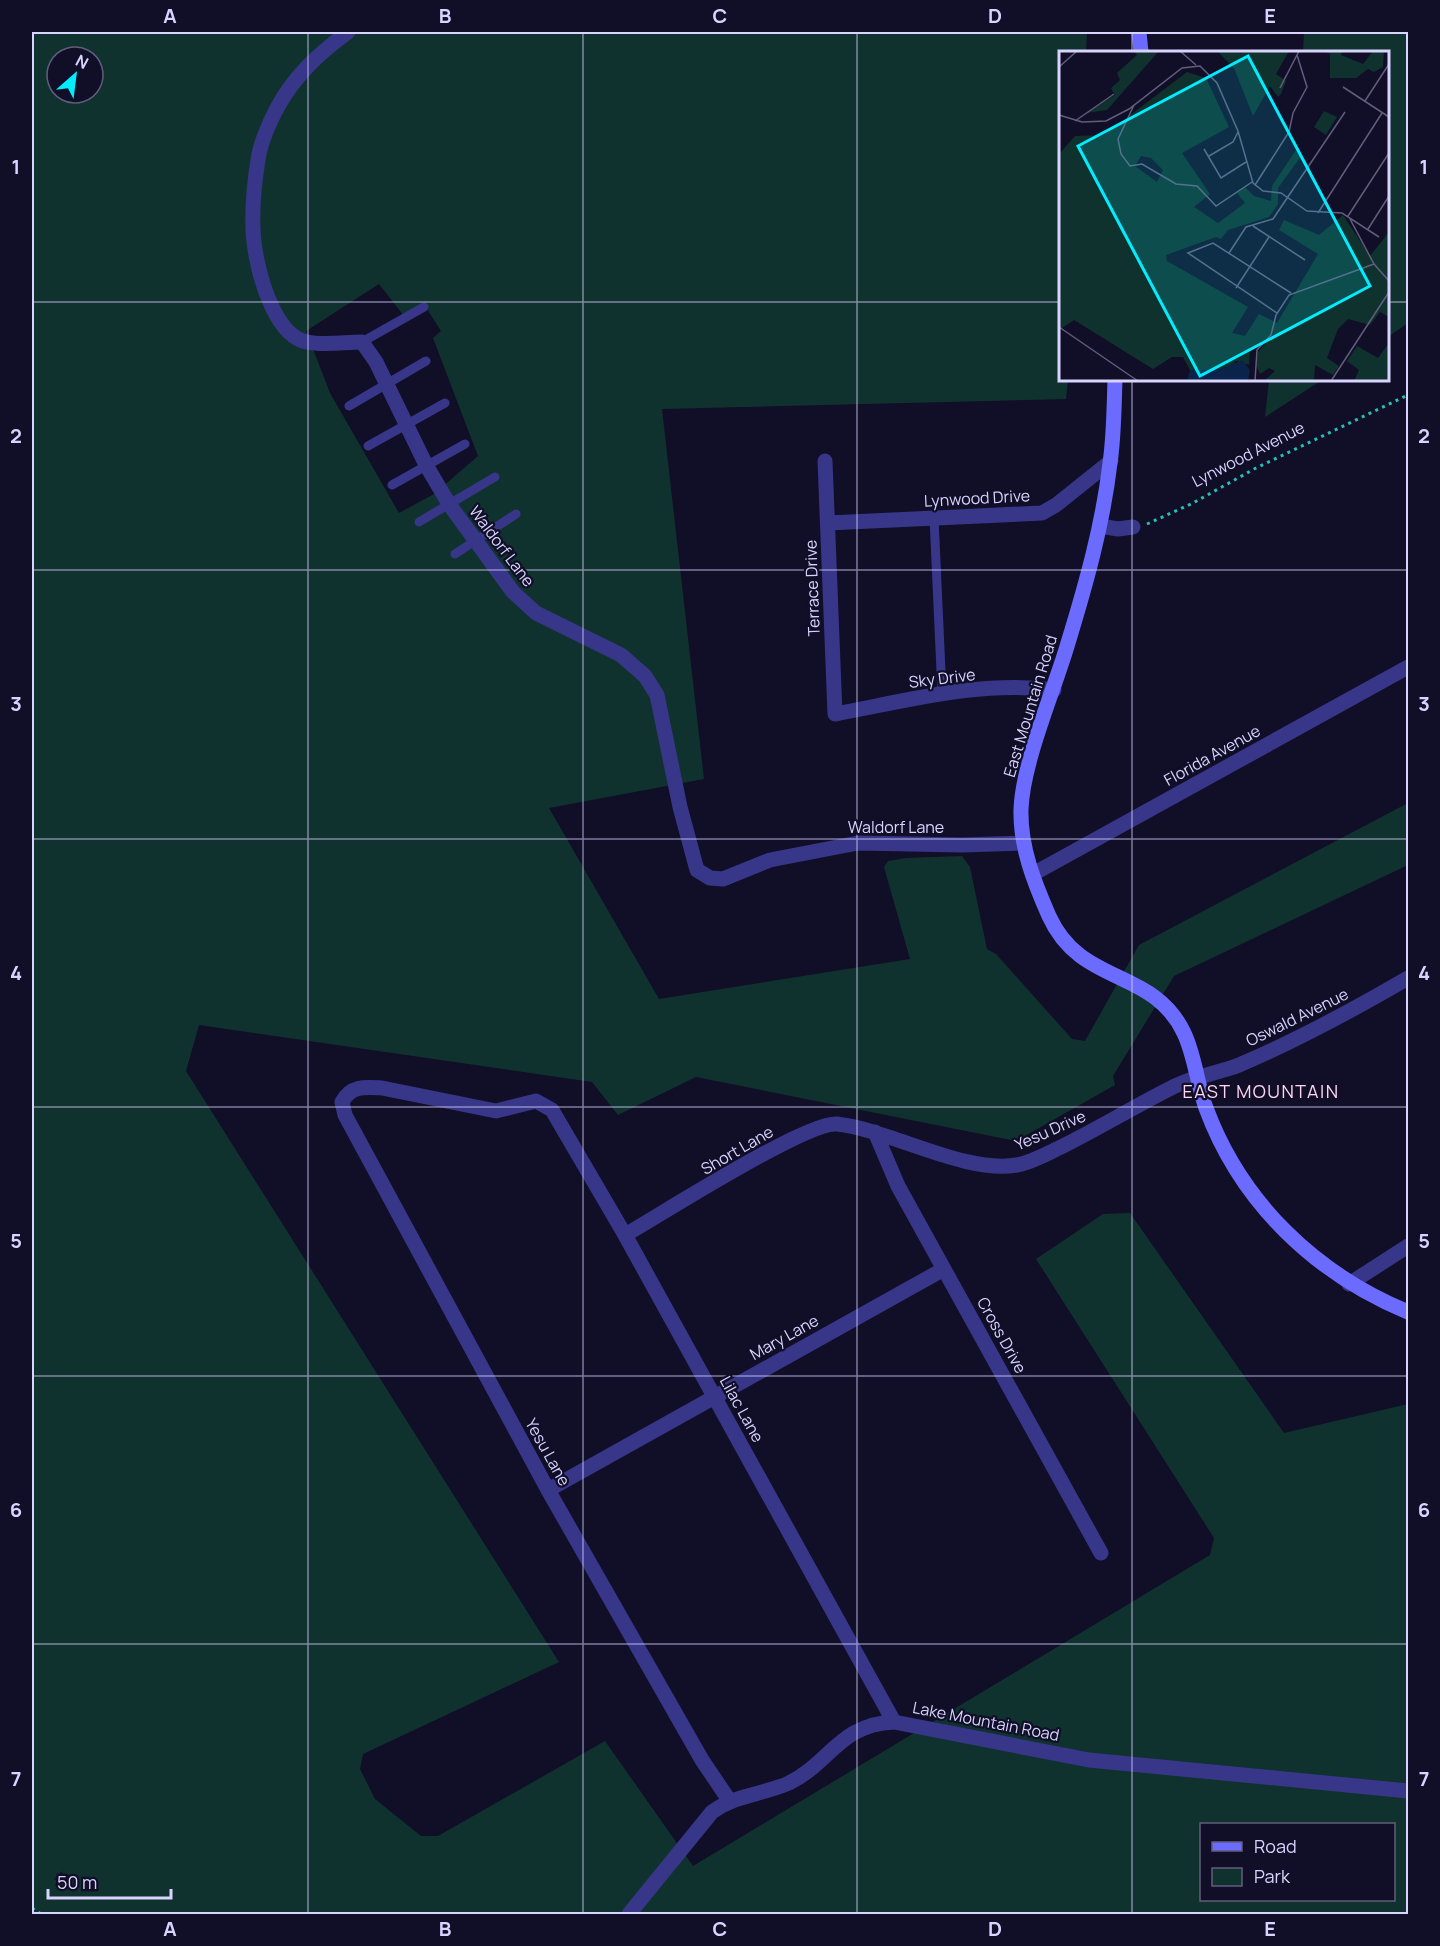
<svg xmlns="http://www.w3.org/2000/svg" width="1440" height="1946" font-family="Manrope,sans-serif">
<rect width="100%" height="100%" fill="#110e27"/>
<!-- green -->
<path fill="#10322f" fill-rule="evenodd" d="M 32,32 L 1087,32 L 1086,52 L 1060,52 L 1060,380 L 1068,380 L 1066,399 L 662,409 L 704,779 L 549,808 L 659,999 L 910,959 L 884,867 L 888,861 L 906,858 L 962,856 L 970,867 L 987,949 L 996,954 L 1072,1039 L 1085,1041 L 1139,945 L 1408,803 L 1408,865 L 1174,976 L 1113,1076 L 1115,1085 L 1016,1141 L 696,1077 L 618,1115 L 592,1082 L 199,1025 L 186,1071 L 559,1662 L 363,1754 L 360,1769 L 375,1799 L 421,1836 L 438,1836 L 605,1741 L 693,1866 L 1210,1555 L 1214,1538 L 1036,1259 L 1103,1214 L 1130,1213 L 1284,1433 L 1408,1404 L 1408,1914 L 32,1914 ZM 57,57 L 93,57 L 93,93 L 57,93 ZM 379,284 L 408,321 L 427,309 L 441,331 L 433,338 L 478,456 L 434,494 L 399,513 L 330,393 L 306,331 ZM 1202,1824 L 1394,1824 L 1394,1900 L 1202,1900 Z
M 1304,32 L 1408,32 L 1408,323 L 1388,337 L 1388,52 L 1303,52 Z
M 1269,380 L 1322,380 L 1265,417 Z"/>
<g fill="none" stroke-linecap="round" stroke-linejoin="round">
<!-- path -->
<path stroke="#27c0b2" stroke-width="3" stroke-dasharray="3 4.5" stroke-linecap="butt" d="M 1147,524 L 1193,503 L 1256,468 L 1408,395
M 32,1908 L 41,1914"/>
<!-- lane -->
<path stroke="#373689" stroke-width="9" d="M 362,342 L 424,307
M 349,406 L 426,361
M 368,446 L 445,403
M 392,485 L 465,444
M 934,518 L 942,693
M 419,522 L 495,477
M 455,554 L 516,514"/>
<!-- street -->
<path stroke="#373689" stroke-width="15" d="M 348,32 C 318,54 292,78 275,112 C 268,126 260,145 258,160 C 253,191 250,230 257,260 C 262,286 278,337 307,342 C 324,346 345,342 362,342 L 376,362 L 426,465 L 449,504 L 513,592 L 536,613 L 621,655 L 645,676 L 657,695 L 680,807 L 697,870 L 710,878 L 723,879 L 770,860 L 858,843 L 962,845 L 1023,843
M 825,461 L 835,714 C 906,701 981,680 1054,690
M 828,523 L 1042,513 L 1056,505 L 1111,461
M 1100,526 L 1118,529 L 1133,527
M 1033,874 L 1408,667
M 875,1132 L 898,1186 L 1101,1553
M 625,1235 C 660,1215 807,1121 837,1124 C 891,1130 964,1174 1017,1165 C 1033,1162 1048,1153 1063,1146 C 1101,1127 1137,1105 1175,1086 C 1194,1076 1219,1073 1239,1065 C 1298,1040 1353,1010 1408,978
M 1349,1284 L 1408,1246
M 548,1490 L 944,1269
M 729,1800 L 702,1760 L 548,1490 L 345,1115 L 342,1102 C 351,1085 366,1087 382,1088 L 496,1111 L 536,1101 L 552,1110 L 625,1235 L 894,1722
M 629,1914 L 712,1812 C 737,1794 762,1795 789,1783 C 830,1763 840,1724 894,1722 L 1089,1760 L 1408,1791"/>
<!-- secondary -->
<path stroke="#6b6bff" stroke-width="15" d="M 1139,32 L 1141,52
M 1115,380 C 1114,407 1114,436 1110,463 C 1103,524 1086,584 1068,643 C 1054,691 1023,761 1021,809 C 1020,847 1034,882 1049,916 C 1081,987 1153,967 1184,1033 C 1195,1056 1197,1084 1206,1108 C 1241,1203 1316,1274 1408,1312"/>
</g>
<!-- grid -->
<path fill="none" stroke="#d8d4ff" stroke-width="1.5" stroke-opacity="0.55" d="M 308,32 L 308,1914M 583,32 L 583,1914M 857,32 L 857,1914M 1132,32 L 1132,52M 32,302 L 1060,302M 1388,302 L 1408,302M 1132,380 L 1132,1914M 32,570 L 1408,570M 32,839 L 1408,839M 32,1107 L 1408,1107M 32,1376 L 1408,1376M 32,1644 L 1408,1644"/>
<g text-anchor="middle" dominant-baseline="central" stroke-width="4.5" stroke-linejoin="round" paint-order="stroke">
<!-- street labels -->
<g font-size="16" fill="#d8d4ff" stroke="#110e27">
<text transform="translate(1248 454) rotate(-27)">Lynwood Avenue</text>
<text transform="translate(977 498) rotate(-3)">Lynwood Drive</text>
<text transform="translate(502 546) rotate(53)">Waldorf Lane</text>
<text transform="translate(812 588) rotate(-92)">Terrace Drive</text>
<text transform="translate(942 678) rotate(-7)">Sky Drive</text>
<text transform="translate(1030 706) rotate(-73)">East Mountain Road</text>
<text transform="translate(1212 755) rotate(-29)">Florida Avenue</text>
<text x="896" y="827">Waldorf Lane</text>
<text transform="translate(1297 1017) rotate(-26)">Oswald Avenue</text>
<text transform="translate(1050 1130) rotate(-24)">Yesu Drive</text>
<text transform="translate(737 1150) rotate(-30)">Short Lane</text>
<text transform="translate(1002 1335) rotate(61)">Cross Drive</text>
<text transform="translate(784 1337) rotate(-29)">Mary Lane</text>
<text transform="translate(742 1409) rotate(61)">Lilac Lane</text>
<text transform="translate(548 1452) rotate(61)">Yesu Lane</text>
<text transform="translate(986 1721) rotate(11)">Lake Mountain Road</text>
</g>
<!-- neighbourhood labels -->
<g font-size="18" letter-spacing="1.5" fill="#ffd6f1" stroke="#110e27">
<text x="1261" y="1091">EAST MOUNTAIN</text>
</g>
</g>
<!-- overview -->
<g transform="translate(1059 51)">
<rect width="330" height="330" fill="#110e27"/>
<path d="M 74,0 L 100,0 L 48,59 L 28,62 L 56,44 L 52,37 L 61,29 L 58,22 L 78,4 ZM 158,0 L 230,0 L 217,23 L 227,30 L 222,43 L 219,46 L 211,35 L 194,65 L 175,17 ZM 265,0 L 283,0 L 282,4 L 304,13 L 314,0 L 325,0 L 324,16 L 315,21 L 309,18 L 297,27 L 271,27 L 271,3 ZM 128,21 L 147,27 L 170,76 L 123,102 L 151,143 L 135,156 L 159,172 L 186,152 L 178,142 L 186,136 L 195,145 L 212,150 L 213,135 L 237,99 L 243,104 L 219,137 L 219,153 L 210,166 L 169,179 L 162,188 L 157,186 L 107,204 L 108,210 L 189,256 L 173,282 L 186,285 L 200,263 L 218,272 L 259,203 L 220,179 L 225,169 L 260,184 L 284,164 L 311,205 L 330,181 L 330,266 L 321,261 L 311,274 L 289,268 L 279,278 L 268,307 L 280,315 L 274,324 L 256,314 L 255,330 L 205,330 L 216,320 L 210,317 L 201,323 L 197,314 L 199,301 L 212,286 L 191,297 L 190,314 L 177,310 L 167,318 L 145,320 L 131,319 L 124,306 L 113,306 L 94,318 L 15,269 L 0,279 L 0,103 L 16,85 L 45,84 ZM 82,105 L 92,107 L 104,119 L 98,131 L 76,115 ZM 265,60 L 278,66 L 267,84 L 255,76 ZM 330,292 L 330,330 L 295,330 L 300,319 L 288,310 L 298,295 L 319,307 Z" fill="#10322f" fill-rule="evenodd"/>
<path d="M 183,309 L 191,319 L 189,330 L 128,330 L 131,319 L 159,319 Z" fill="#09234b"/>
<path fill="none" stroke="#615d7d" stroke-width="1.5" d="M 121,0 L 137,14M 0,16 L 18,0M 227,25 L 221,37 L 240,0M 284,36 L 330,66M 306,50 L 330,13M 75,54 L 59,88 L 62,103 L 71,115 L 83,113 L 117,133 L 138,135 L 157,155 L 193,131M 0,64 L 23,71 L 47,70 L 70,58 L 123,17 L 141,15 L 158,32 L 179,80 L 194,132 L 204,140 L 222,142 L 248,160 L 283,162 L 320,186M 16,70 L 55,43M 145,98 L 162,127 L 187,111M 150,105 L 174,91 L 179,81M 196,134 L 230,81 L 234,62 L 248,36 L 238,4M 259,162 L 323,62M 289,165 L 330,102M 291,168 L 315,213 L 330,230M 194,175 L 246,209M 309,178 L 330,145M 170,202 L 187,176 L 214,168 L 286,61M 177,237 L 210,186M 218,262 L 129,202 L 154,192 L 232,242M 0,276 L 79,330M 196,330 L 198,299 L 212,284 L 217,264 L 230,244 L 315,213M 272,330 L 330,241"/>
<path fill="#00edff" fill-opacity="0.15" stroke="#00edff" stroke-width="3" d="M 189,5 L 311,235 L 141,325 L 19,95 Z"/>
<rect width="330" height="330" fill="none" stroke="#d8d4ff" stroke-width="3"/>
</g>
<!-- border -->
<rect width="1440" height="1946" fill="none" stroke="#110e27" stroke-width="66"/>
<!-- legend -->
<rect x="1200" y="1823" width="195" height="78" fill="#110e27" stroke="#615d7d" stroke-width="1.5"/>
<rect x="1212" y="1842" width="30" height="9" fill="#6b6bff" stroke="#615d7d" stroke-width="1.5"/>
<text x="1254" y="1853" font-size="18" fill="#d8d4ff">Road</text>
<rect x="1212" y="1868" width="30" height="18" fill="#10322f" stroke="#615d7d" stroke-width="1.5"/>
<text x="1254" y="1883" font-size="18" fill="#d8d4ff">Park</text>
<!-- north arrow -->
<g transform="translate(75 75) rotate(28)"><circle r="28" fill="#110e27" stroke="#615d7d" stroke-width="1.5"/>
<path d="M0-4.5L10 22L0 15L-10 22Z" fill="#00edff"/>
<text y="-9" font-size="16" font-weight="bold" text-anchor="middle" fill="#d8d4ff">N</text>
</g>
<!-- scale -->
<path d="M48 1889v9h123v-9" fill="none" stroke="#d8d4ff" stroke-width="3"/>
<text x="57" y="1889" font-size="18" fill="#d8d4ff" stroke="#110e27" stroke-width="4.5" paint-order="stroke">50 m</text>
<rect x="33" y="33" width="1374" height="1880" fill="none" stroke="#d8d4ff" stroke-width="2"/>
<g font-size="20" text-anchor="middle" font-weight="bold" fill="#d8d4ff">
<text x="170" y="23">A</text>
<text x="445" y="23">B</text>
<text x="720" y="23">C</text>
<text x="995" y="23">D</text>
<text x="1270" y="23">E</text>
<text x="16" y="174">1</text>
<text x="1424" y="174">1</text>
<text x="16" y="443">2</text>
<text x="1424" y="443">2</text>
<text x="16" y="711">3</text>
<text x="1424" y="711">3</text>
<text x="16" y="980">4</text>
<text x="1424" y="980">4</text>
<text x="16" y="1248">5</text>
<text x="1424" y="1248">5</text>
<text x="16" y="1517">6</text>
<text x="1424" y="1517">6</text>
<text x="16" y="1786">7</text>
<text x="1424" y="1786">7</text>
<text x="170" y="1936">A</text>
<text x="445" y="1936">B</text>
<text x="720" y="1936">C</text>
<text x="995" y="1936">D</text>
<text x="1270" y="1936">E</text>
</g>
</svg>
